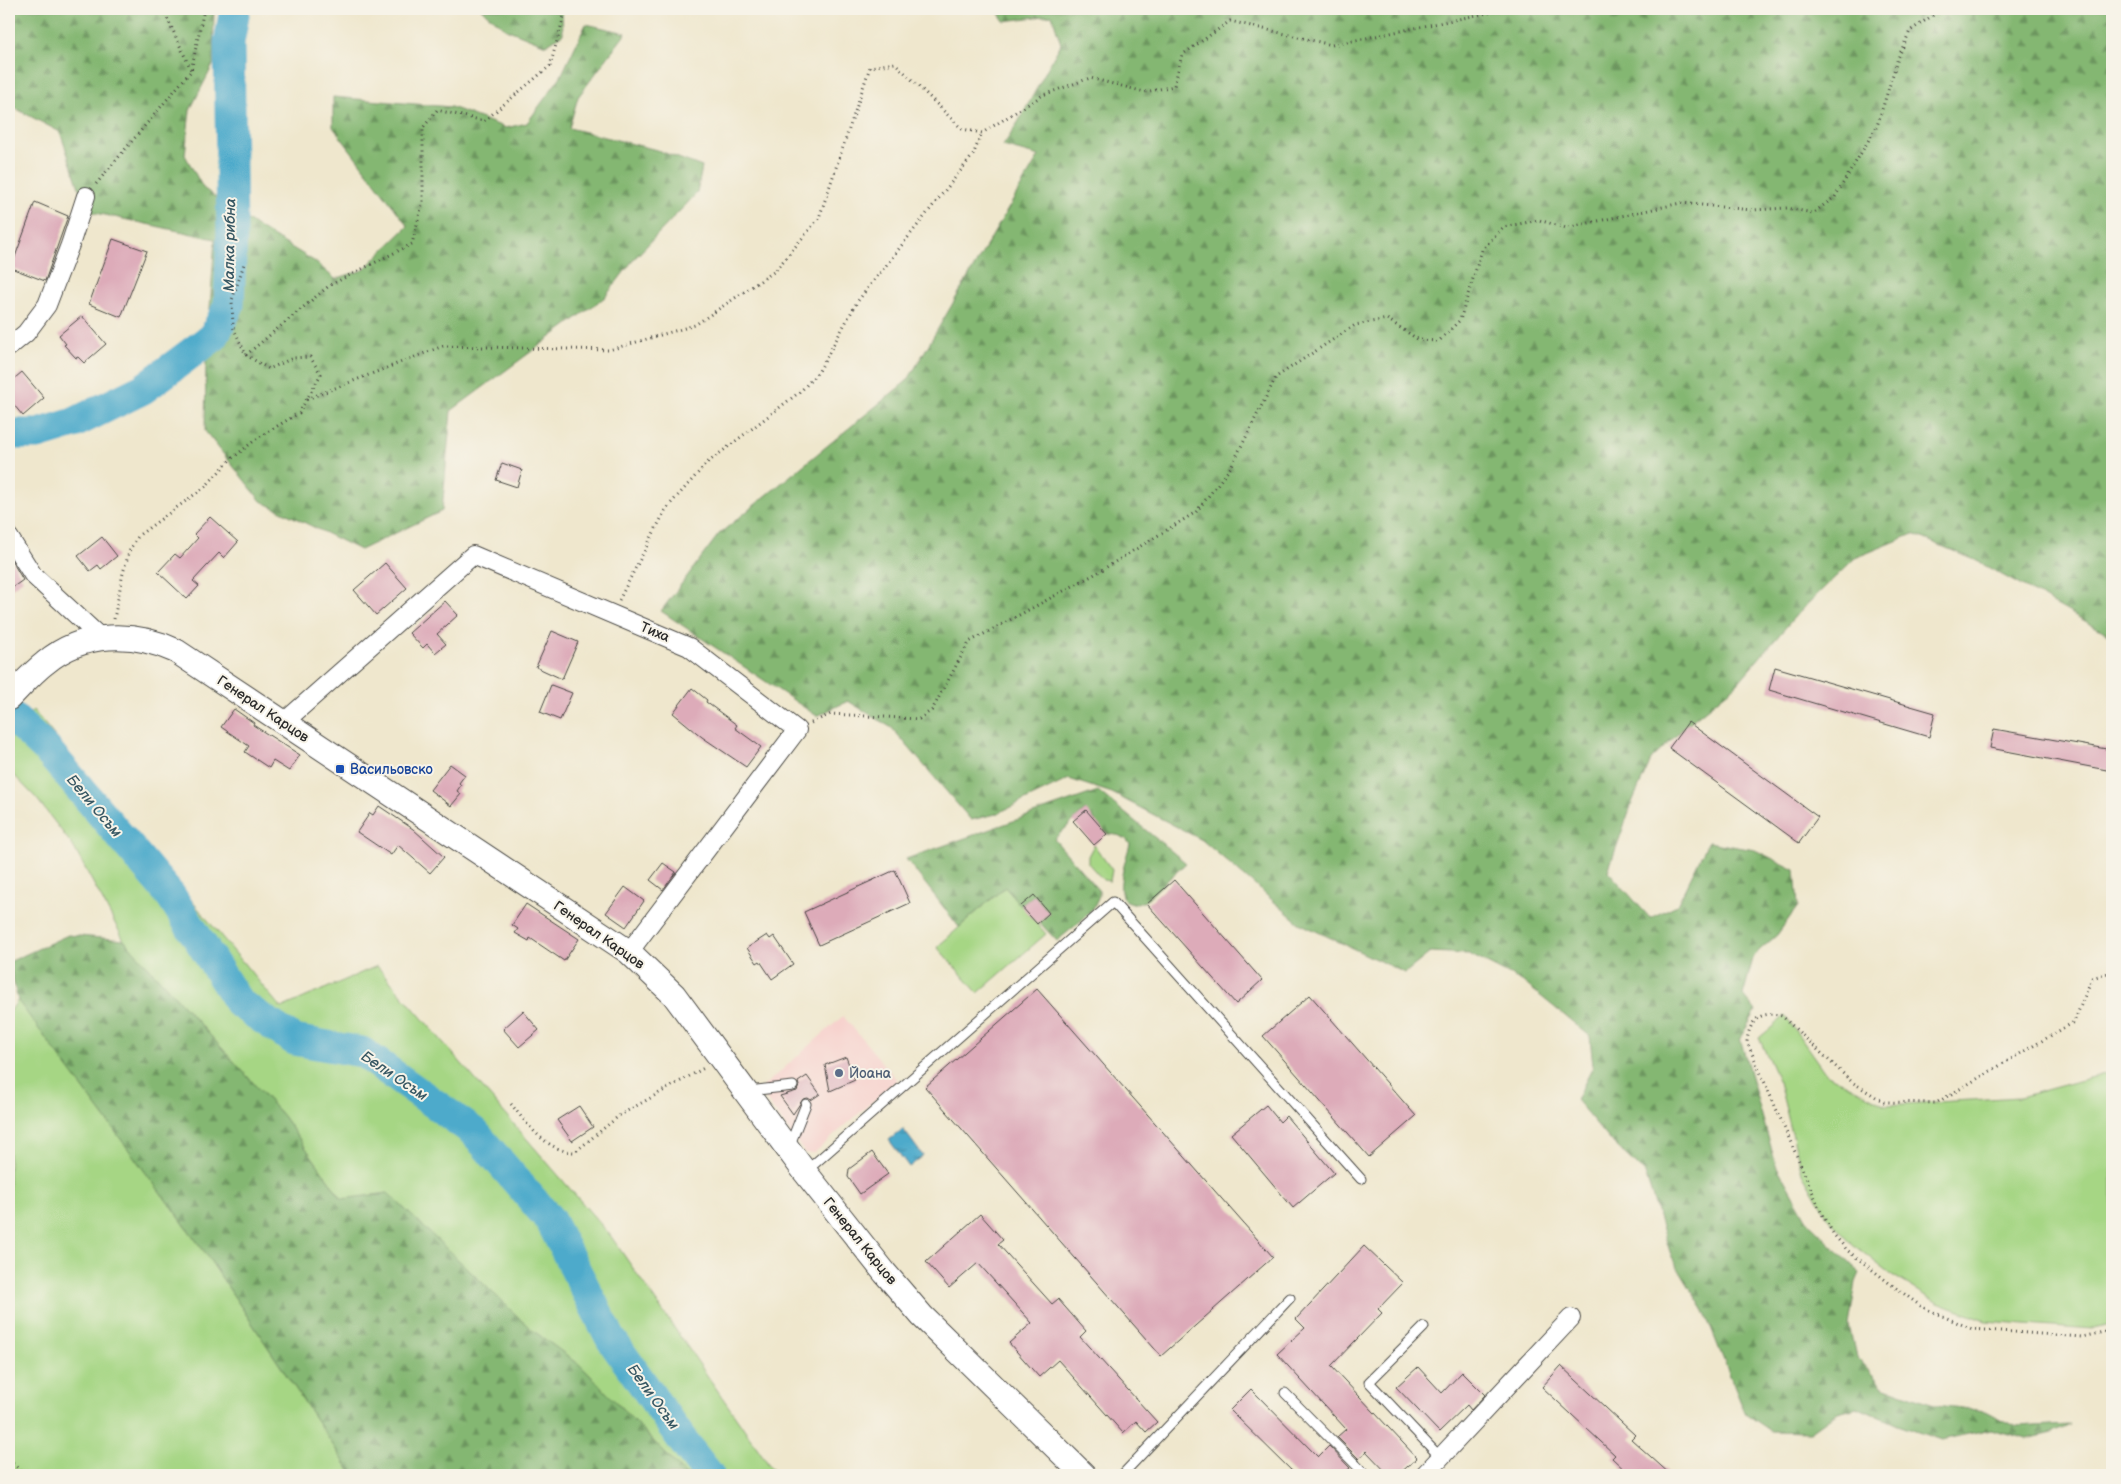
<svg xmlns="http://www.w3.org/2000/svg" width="2121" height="1484" font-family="'Balsamiq Sans',sans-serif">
<defs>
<pattern id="forest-firs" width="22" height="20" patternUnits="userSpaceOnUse" patternTransform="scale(1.25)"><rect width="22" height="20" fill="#84b772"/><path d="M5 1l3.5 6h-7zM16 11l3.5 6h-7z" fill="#6c955e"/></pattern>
<pattern id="water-ripples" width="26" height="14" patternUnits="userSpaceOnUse" patternTransform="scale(1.25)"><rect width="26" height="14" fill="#4daacb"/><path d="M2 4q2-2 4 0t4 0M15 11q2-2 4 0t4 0" fill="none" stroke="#408ba5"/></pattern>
</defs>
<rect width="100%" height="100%" fill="#f7f3e8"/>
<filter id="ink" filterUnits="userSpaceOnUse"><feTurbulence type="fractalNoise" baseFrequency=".02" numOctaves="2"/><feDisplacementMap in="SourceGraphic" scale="10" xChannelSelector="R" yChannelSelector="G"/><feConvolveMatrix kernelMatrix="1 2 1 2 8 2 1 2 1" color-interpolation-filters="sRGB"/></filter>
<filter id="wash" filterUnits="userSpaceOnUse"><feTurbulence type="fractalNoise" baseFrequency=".0096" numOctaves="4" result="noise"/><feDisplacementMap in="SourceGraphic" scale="20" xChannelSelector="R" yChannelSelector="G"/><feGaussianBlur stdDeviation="1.12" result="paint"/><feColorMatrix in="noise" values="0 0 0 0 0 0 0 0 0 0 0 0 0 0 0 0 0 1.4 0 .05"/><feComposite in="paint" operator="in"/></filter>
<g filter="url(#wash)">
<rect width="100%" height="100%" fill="#efe7cd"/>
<!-- built -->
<path fill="#f7d0cc" d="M 843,1016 L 897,1080 L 814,1153 L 805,1153 L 763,1095 L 764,1086 Z"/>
<!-- green -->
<path fill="#a6d684" stroke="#688058" d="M 33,710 L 281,1008 L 377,966 L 610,1235 L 776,1475 L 686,1475 L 580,1365 L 342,1199 L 283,1116 L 124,940 L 73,846 L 37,799 L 9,770 L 9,733 Z
M 1094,845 L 1112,870 L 1110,881 L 1103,880 L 1088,863 L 1088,856 Z
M 1005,887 L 1046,934 L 978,993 L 937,947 Z
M 18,1000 L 204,1251 L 353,1475 L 9,1475 L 9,1013 Z
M 1785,1016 L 1826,1074 L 1886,1105 L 2020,1097 L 2112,1072 L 2112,1325 L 2093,1329 L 1986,1321 L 1938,1303 L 1889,1273 L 1851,1243 L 1828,1218 L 1802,1173 L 1779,1082 L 1759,1038 Z"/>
<!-- forest -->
<path fill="url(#forest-firs)" stroke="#58714e" d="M 9,9 L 214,9 L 213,65 L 190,110 L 185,155 L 203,188 L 256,226 L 314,261 L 335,279 L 363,270 L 408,226 L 333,127 L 333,97 L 451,107 L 506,128 L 527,123 L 561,76 L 586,24 L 626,33 L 578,97 L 569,128 L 657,150 L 702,167 L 697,193 L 634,259 L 605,297 L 451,411 L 442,511 L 360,550 L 261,501 L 205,431 L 206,363 L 215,239 L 87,211 L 60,132 L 9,105 Z
M 481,9 L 541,9 L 562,13 L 563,34 L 546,45 L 506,29 Z
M 996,9 L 2112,9 L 2112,636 L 1975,560 L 1913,534 L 1855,558 L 1798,613 L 1737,684 L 1689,723 L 1651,760 L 1633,800 L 1608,871 L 1650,918 L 1677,905 L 1708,842 L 1755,850 L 1795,870 L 1798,906 L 1777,935 L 1754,955 L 1743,995 L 1756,1011 L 1740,1038 L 1776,1165 L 1808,1222 L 1860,1273 L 1856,1282 L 1849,1325 L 1856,1357 L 1883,1386 L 1937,1405 L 1986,1411 L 2017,1427 L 2070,1424 L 2052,1433 L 2027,1439 L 1991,1429 L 1941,1440 L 1898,1425 L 1857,1407 L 1838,1412 L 1810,1432 L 1771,1431 L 1745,1413 L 1704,1311 L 1672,1258 L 1645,1173 L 1610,1140 L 1576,1100 L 1593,1067 L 1590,1036 L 1522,981 L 1469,954 L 1431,952 L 1405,973 L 1299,923 L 1202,840 L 1112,793 L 1069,779 L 996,814 L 971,820 L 892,728 L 848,701 L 817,716 L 661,611 L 719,534 L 908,380 L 1039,156 L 1003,146 C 1025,114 1041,78 1061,44 L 1052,15 L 1004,21 Z
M 1098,791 L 1186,863 L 1145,901 L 1137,904 C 1133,903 1128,902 1125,900 C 1114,892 1127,856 1130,844 C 1124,835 1118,835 1107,834 L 1085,810 L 1054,839 L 1099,891 C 1101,909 1070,929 1057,941 L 1039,922 L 1049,913 L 1034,895 L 1021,906 L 1005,887 L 959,927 L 906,859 Z
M 68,935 L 124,940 L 283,1116 L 342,1199 L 388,1193 L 531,1329 L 580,1365 L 686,1475 L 353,1475 L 204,1251 L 18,1001 L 9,962 Z"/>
<!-- water -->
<path fill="url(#water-ripples)" stroke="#3c6a7b" d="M 903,1129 L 923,1156 L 909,1167 L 889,1140 Z"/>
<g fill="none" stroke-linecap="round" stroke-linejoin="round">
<!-- river -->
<path stroke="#4daacb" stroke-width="31" d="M 9,434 L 38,434 L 74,423 L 143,389 L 214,336 L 229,305 L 232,231 L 229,43 L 235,9
M 9,714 L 47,750 L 171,896 L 239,1003 L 294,1040 L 362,1052 L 474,1132 L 550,1220 L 611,1339 L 688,1448 L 709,1475"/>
</g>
<g id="blocks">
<!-- building -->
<path fill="#ddabb9" d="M 35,202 L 68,216 L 45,281 L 11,268 Z
M 113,239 L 147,251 L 121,317 L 89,304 Z
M 82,316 L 106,344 L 84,363 L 78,357 L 76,358 L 64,345 L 66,344 L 59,335 Z
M 22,372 L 44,398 L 23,416 L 9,399 L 9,383 Z
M 502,463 L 522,470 L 517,487 L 496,480 Z
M 210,517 L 238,542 L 224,558 L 219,553 L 193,581 L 199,586 L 187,599 L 158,572 L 175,554 L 180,558 L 198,538 L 194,534 Z
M 102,537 L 117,556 L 101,569 L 98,565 L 90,571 L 78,556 Z
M 9,556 L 23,580 L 9,590 Z
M 385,563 L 407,588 L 376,615 L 354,590 Z
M 445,601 L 458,615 L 437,634 L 446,644 L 435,653 L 427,644 L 423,648 L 409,633 Z
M 552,631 L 578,642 L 562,679 L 536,667 Z
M 1775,667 L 1935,713 L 1929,737 L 1769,690 Z
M 551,685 L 572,693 L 560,720 L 540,712 Z
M 692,688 L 707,700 L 706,702 L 737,725 L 735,728 L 761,747 L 746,767 L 702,737 L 673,713 Z
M 234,709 L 254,723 L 253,725 L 300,755 L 289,771 L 273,761 L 269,768 L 245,752 L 249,746 L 221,727 Z
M 1688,722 L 1818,817 L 1799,843 L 1669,748 Z
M 1994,729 L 2112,750 L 2112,771 L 1990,748 Z
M 450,764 L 465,775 L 459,783 L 461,785 L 457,791 L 461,794 L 451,806 L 430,790 Z
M 379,806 L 413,829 L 444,857 L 430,873 L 398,845 L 391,855 L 357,832 L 370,813 L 373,815 Z
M 1086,810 L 1107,834 L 1094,845 L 1073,821 Z
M 663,863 L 676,872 L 663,890 L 650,880 Z
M 895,870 L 910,903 L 819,945 L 804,912 Z
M 1174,880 L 1262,980 L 1236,1004 L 1147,904 Z
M 625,887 L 644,901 L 626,927 L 606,913 Z
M 1034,895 L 1049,913 L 1037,924 L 1021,906 Z
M 526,904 L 579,939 L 564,961 L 530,938 L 529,941 L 515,933 L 518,929 L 512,925 Z
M 767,935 L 770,939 L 774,936 L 793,964 L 772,979 L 760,961 L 757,963 L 747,948 Z
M 1037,989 L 1273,1257 L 1161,1356 L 925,1087 Z
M 1310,995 L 1416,1116 L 1369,1157 L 1263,1036 Z
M 523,1011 L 539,1030 L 519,1047 L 503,1029 Z
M 846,1057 L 855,1080 L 830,1091 L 825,1065 Z
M 807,1076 L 820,1094 L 811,1100 L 808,1098 L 803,1099 L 793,1114 L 780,1096 L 797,1091 L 799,1086 L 798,1082 Z
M 1266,1105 L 1280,1122 L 1286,1116 L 1334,1173 L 1293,1208 L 1231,1134 Z
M 579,1106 L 593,1127 L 572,1141 L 557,1120 Z
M 872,1152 L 888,1174 L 860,1194 L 848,1177 L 849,1169 Z
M 980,1214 L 1003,1240 L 998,1244 L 1052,1304 L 1058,1299 L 1086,1331 L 1080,1337 L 1157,1422 L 1146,1432 L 1136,1421 L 1123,1433 L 1058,1360 L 1039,1377 L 1009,1343 L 1032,1323 L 978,1263 L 949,1288 L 926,1262 Z
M 1364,1246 L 1403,1283 L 1378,1309 L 1382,1313 L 1331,1366 L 1417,1458 L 1398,1475 L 1389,1475 L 1366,1451 L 1359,1459 L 1337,1437 L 1346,1429 L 1277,1354 L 1305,1328 L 1296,1319 Z
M 1561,1366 L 1635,1435 L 1631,1439 L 1671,1475 L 1630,1475 L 1612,1458 L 1615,1455 L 1542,1387 Z
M 1418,1367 L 1442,1393 L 1462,1372 L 1485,1395 L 1471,1410 L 1467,1405 L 1439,1432 L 1396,1387 Z
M 1251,1389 L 1318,1457 L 1329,1446 L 1350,1468 L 1342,1475 L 1296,1475 L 1230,1410 Z"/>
</g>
</g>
<g filter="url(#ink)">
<use href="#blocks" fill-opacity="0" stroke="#484743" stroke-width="1"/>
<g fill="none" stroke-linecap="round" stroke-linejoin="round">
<!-- lane casing -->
<g stroke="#484743" stroke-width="11">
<path id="lane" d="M 748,1091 L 793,1086
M 789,1147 L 806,1104
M 805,1172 L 1113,902 L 1361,1179
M 1424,1327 L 1369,1382 L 1441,1458
M 1285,1393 L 1366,1475
M 1122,1475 L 1290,1298"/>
</g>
<!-- street casing -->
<g stroke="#484743" stroke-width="20">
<path id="street" d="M 9,347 L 26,333 L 47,305 L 70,245 L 86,196
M 9,537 L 33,575 L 101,638
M 283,723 L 473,555 L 689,647 L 797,730 L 629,952
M 1424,1475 L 1571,1318"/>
</g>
<!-- secondary casing -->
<g stroke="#484743" stroke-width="26">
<path id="secondary" d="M 9,698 C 21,686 32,673 45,663 C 83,631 134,631 176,651 L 629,952 L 674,995 L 805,1172 L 885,1273 L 922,1316 L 1084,1475"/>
</g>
<!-- path -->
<path stroke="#484743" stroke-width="3" stroke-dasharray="1 4" stroke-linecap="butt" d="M 164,9 L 165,13 L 191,70
M 96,184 L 191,71 L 204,9
M 246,355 L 330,285 L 412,244 L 423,201 L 423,128 L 437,110 L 484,121 L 550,66 L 566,9
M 307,399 L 443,346 L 609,350 L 695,325 L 775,271 L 819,218 L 870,67 L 895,63 L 962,129 L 982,133 L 1043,95 L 1090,78 L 1145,92 L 1174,86 L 1182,55 L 1230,21 L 1332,45 L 1507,9
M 619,600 L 666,509 L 707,463 L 801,391 L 819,371 L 857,302 L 973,155 L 982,133
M 114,619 L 123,573 L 130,549 L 139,535 L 205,487 L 230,460 L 259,437 L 299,413 L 321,374 L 310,357 L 293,358 L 269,369 L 246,355 L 233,327 L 232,300 L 244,264
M 811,723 L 831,714 L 919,719 L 932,710 L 969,642 L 1097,573 L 1196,512 L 1231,467 L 1276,377 L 1355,325 L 1387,319 L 1419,340 L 1439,341 L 1460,320 L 1482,250 L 1503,227 L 1539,220 L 1566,228 L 1681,203 L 1752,210 L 1787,208 L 1813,213 L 1835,197 L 1877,126 L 1898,58 L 1910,31 L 1942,9
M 2112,972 L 2092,978 L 2074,1022 L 1936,1103 L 1884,1102 L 1852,1082 L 1782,1016 C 1761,1010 1749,1020 1747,1042 L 1823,1216 L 1834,1235 L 1848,1251 L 1888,1282 L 1922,1307 L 1972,1329 L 2082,1337 L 2112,1330
M 511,1104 C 527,1124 547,1152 575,1152 L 620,1115 L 704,1068
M 9,1460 L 25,1475"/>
<!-- lane -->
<use href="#lane" stroke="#fff" stroke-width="9"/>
<!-- street -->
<use href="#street" stroke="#fff" stroke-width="18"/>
<!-- secondary -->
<use href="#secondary" stroke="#fff" stroke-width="24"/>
</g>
</g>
<!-- markers -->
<rect fill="#1a4fb4" stroke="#f7f3e8" stroke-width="2" x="335" y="764" width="10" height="10" rx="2.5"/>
<circle fill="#5c6f8a" stroke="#f7f3e8" stroke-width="2" cx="839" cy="1073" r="5"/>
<g text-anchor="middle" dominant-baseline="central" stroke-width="4" stroke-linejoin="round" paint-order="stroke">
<!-- street labels -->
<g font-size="14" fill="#2b2b2b" stroke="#f7f3e8">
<text transform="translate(655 632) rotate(23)">Тиха</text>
<text transform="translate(263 709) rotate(34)">Генерал Карцов</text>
<text transform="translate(599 935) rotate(35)">Генерал Карцов</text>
<text transform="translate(860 1241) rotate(51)">Генерал Карцов</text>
</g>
<!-- transit labels -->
<g font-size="14" fill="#164399" stroke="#f7f3e8" text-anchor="start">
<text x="350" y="769">Васильовско</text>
</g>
<!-- service labels -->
<g font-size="14" fill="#4e5e75" stroke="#f7f3e8" text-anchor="start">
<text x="849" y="1073">Йоана</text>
</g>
<!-- water labels -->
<g font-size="15" font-style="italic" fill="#375763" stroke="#f7f3e8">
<text transform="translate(230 245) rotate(-89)">Малка рибна</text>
<text transform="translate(94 806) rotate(50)">Бели Осъм</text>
<text transform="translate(394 1076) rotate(34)">Бели Осъм</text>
<text transform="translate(653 1397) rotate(54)">Бели Осъм</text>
</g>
</g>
<!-- margin -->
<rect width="2121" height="1484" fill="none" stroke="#f7f3e8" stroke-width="30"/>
</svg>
